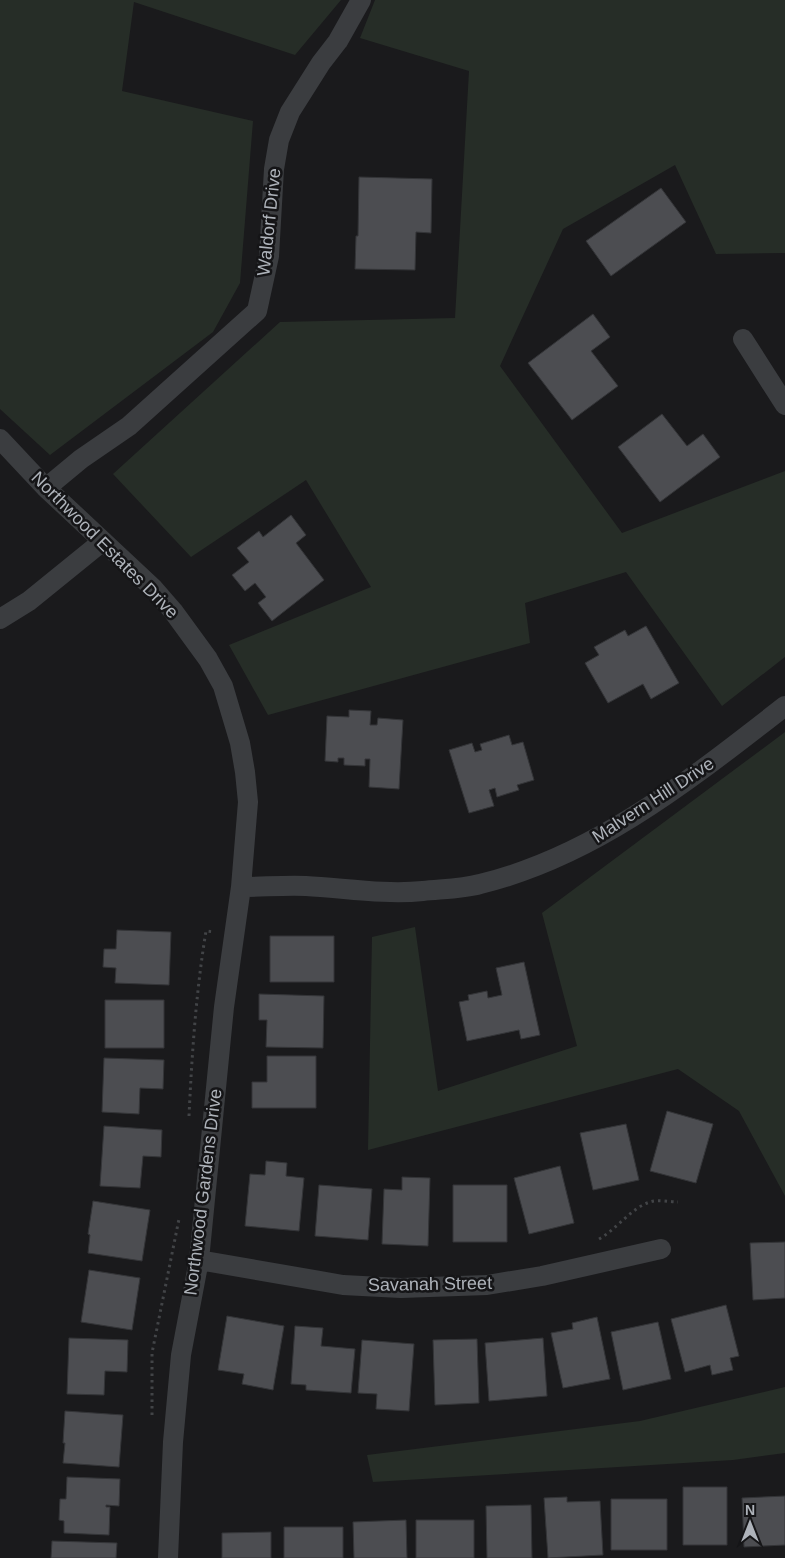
<svg xmlns="http://www.w3.org/2000/svg" width="785" height="1558" font-family="Arial,sans-serif">
<rect width="100%" height="100%" fill="#1a1a1c"/>
<!-- green -->
<path fill="#262d27" d="M 0,0 L 341,0 L 295,55 L 134,2 L 122,91 L 253,121 L 240,283 L 213,332 L 50,455 L 0,409 Z
M 375,0 L 785,0 L 785,253 L 716,254 L 675,165 L 563,229 L 500,366 L 622,533 L 785,471 L 785,657 L 722,706 L 626,572 L 525,603 L 530,643 L 268,715 L 229,645 L 371,587 L 306,480 L 191,557 L 113,474 L 280,322 L 455,318 L 469,71 L 360,38 Z
M 785,732 L 785,1196 L 739,1111 L 678,1069 L 368,1150 L 372,937 L 415,927 L 438,1091 L 577,1046 L 542,913 Z
M 785,1387 L 785,1453 L 733,1460 L 373,1482 L 367,1455 L 640,1421 Z"/>
<!-- building -->
<path fill="#4c4d51" stroke="#343538" d="M 359,177 L 432,179 L 431,233 L 416,232 L 415,270 L 355,269 L 356,236 L 358,236 Z
M 661,188 L 686,222 L 611,276 L 586,241 Z
M 593,314 L 610,337 L 591,351 L 618,386 L 572,420 L 528,363 Z
M 662,414 L 687,446 L 703,434 L 720,457 L 660,502 L 618,447 Z
M 291,515 L 306,535 L 296,543 L 324,580 L 272,621 L 258,603 L 266,597 L 255,583 L 245,591 L 232,575 L 249,562 L 237,548 L 259,531 L 263,537 Z
M 646,626 L 679,683 L 651,699 L 643,684 L 608,703 L 585,663 L 599,655 L 594,647 L 625,630 L 628,636 Z
M 349,710 L 371,711 L 370,725 L 377,725 L 378,718 L 403,720 L 399,789 L 369,787 L 370,759 L 365,759 L 365,766 L 344,765 L 344,758 L 338,758 L 338,762 L 325,761 L 327,716 L 349,717 Z
M 509,735 L 512,745 L 523,742 L 534,780 L 517,785 L 519,790 L 497,797 L 495,788 L 489,790 L 494,806 L 469,813 L 449,750 L 472,743 L 475,752 L 482,750 L 480,744 Z
M 117,930 L 171,932 L 169,985 L 115,983 L 116,968 L 103,967 L 104,949 L 116,949 Z
M 270,936 L 334,936 L 334,982 L 270,982 Z
M 524,962 L 540,1035 L 521,1039 L 519,1030 L 467,1041 L 459,1002 L 469,1000 L 468,995 L 487,991 L 488,998 L 502,995 L 496,968 Z
M 259,994 L 324,996 L 323,1048 L 266,1047 L 267,1020 L 259,1020 Z
M 105,1000 L 164,1000 L 164,1048 L 105,1048 Z
M 267,1056 L 316,1056 L 316,1108 L 252,1108 L 252,1082 L 267,1082 Z
M 104,1058 L 164,1060 L 163,1089 L 140,1088 L 139,1114 L 102,1112 Z
M 667,1111 L 713,1124 L 696,1183 L 650,1171 Z
M 626,1124 L 639,1180 L 593,1190 L 580,1133 Z
M 104,1126 L 162,1130 L 161,1157 L 143,1156 L 140,1188 L 100,1186 Z
M 266,1161 L 287,1163 L 286,1176 L 304,1178 L 299,1231 L 245,1226 L 250,1174 L 265,1175 Z
M 560,1166 L 574,1223 L 529,1234 L 514,1178 Z
M 402,1177 L 430,1178 L 428,1246 L 382,1244 L 384,1189 L 402,1190 Z
M 319,1185 L 372,1189 L 368,1240 L 315,1236 Z
M 453,1185 L 507,1185 L 507,1242 L 453,1242 Z
M 93,1201 L 150,1210 L 142,1261 L 88,1253 L 90,1235 L 88,1234 Z
M 785,1242 L 785,1298 L 753,1300 L 750,1243 Z
M 89,1270 L 140,1278 L 132,1330 L 81,1322 Z
M 726,1305 L 739,1356 L 730,1358 L 733,1370 L 712,1375 L 710,1365 L 685,1372 L 671,1319 Z
M 227,1316 L 284,1326 L 273,1390 L 242,1384 L 244,1374 L 218,1370 Z
M 597,1317 L 610,1379 L 563,1388 L 551,1333 L 573,1329 L 572,1323 Z
M 658,1322 L 671,1379 L 623,1390 L 611,1332 Z
M 295,1326 L 323,1328 L 321,1346 L 355,1349 L 351,1393 L 306,1390 L 306,1385 L 291,1384 Z
M 69,1338 L 128,1340 L 127,1372 L 105,1371 L 104,1395 L 67,1394 Z
M 543,1338 L 547,1396 L 489,1401 L 485,1343 Z
M 477,1339 L 479,1403 L 435,1405 L 433,1340 Z
M 362,1340 L 414,1344 L 409,1411 L 376,1409 L 377,1394 L 358,1393 Z
M 65,1411 L 123,1415 L 119,1467 L 63,1463 L 65,1443 L 63,1443 Z
M 67,1477 L 120,1479 L 119,1506 L 106,1505 L 106,1507 L 110,1507 L 109,1535 L 64,1533 L 64,1521 L 59,1520 L 60,1499 L 66,1499 Z
M 683,1487 L 727,1487 L 727,1545 L 683,1545 Z
M 785,1496 L 785,1545 L 744,1547 L 742,1498 Z
M 567,1497 L 567,1502 L 600,1501 L 603,1555 L 548,1558 L 544,1498 Z
M 611,1499 L 667,1499 L 667,1550 L 611,1550 Z
M 531,1505 L 532,1558 L 487,1558 L 486,1506 Z
M 406,1520 L 407,1558 L 354,1558 L 353,1522 Z
M 416,1520 L 474,1520 L 474,1558 L 416,1558 Z
M 284,1527 L 343,1527 L 343,1558 L 284,1558 Z
M 271,1532 L 271,1558 L 222,1558 L 222,1533 Z
M 52,1541 L 117,1543 L 116,1558 L 51,1558 Z"/>
<g fill="none" stroke-linecap="round" stroke-linejoin="round">
<!-- path -->
<path stroke="#424447" stroke-width="3" stroke-dasharray="2.5 4" stroke-linecap="butt" d="M 189,1116 C 192,1053 196,992 206,931 L 214,932
M 599,1239 C 617,1229 631,1208 650,1202 C 658,1199 670,1202 678,1202
M 152,1415 L 152,1353 L 179,1219"/>
<!-- minor -->
<path stroke="#3b3d40" stroke-width="20" d="M 743,339 L 785,405
M 0,439 L 46,488 L 153,588 L 173,611 L 208,659 L 223,686 L 240,743 L 245,772 L 248,802 L 241,887 L 224,1007 L 199,1260 L 181,1355 L 173,1442 L 168,1558
M 46,488 L 81,459 L 129,426 L 257,311 L 269,256 L 274,169 L 279,140 L 290,112 L 321,63 L 338,41 L 361,0
M 0,619 L 29,601 L 103,541
M 241,887 C 263,887 285,885 306,886 C 344,888 385,895 423,891 C 441,889 462,889 480,884 C 596,856 692,778 785,706
M 199,1260 L 343,1285 L 401,1288 L 487,1285 L 542,1276 L 661,1249"/>
</g>
<g text-anchor="middle" dominant-baseline="central" stroke-width="5" stroke-linejoin="round" paint-order="stroke">
<!-- street labels -->
<g font-size="18" fill="#aeb3ba" stroke="#151517">
<text transform="translate(269 222) rotate(-84)">Waldorf Drive</text>
<text transform="translate(105 545) rotate(45)">Northwood Estates Drive</text>
<text transform="translate(653 800) rotate(-33)">Malvern Hill Drive</text>
<text transform="translate(203 1192) rotate(-83)">Northwood Gardens Drive</text>
<text transform="translate(430 1284) rotate(-1)">Savanah Street</text>
</g>
</g>
<!-- north arrow -->
<g transform="translate(750 1523)" stroke="#151517" stroke-width="4" paint-order="stroke">
<path d="M0-4L9 19L0 12L-9 19Z" fill="#aeb3ba"/>
<text y="-8" font-size="14" font-weight="bold" text-anchor="middle" fill="#aeb3ba">N</text>
</g>
</svg>
